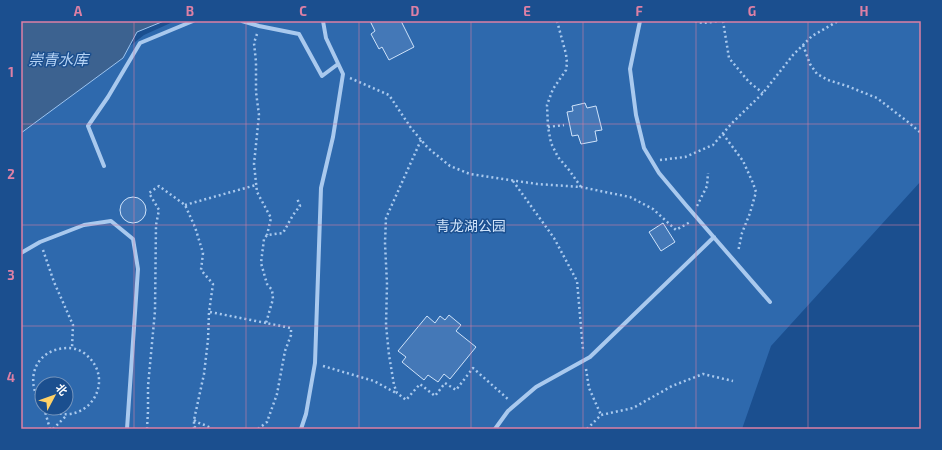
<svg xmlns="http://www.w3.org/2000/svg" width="942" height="450" font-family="'Exo 2','Noto Sans SC',sans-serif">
<rect width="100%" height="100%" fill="#1b4f8f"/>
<!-- green -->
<path fill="#2e69ad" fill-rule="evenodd" d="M 175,21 L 921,21 L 921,181 L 771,346 L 742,429 L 21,429 L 21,129 L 111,61 L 144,35 ZM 42,384 L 66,384 L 66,408 L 42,408 Z"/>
<!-- water -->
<path fill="#3c6290" stroke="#9cc4f0" d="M 21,21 L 164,21 L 137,32 L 123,58 L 21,133 Z"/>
<!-- building -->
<path fill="#4478b7" stroke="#cfe3fa" d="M 370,21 L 401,21 L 414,47 L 389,60 L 382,47 L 379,49 L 371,34 L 375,31 Z
M 585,103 L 587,108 L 596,106 L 602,130 L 595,131 L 597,141 L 581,144 L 578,135 L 572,136 L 567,112 L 573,111 L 572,106 Z
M120 210a13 13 0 1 1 26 0a13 13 0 1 1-26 0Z
M 663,223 L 675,242 L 661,251 L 649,232 Z
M 449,315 L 461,325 L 456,331 L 476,347 L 450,379 L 444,374 L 438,382 L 428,375 L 424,380 L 402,362 L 406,357 L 398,351 L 427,316 L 435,323 L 440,316 L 445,320 Z"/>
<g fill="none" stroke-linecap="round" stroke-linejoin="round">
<!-- path -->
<path stroke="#a9c9ee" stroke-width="2.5" stroke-dasharray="2 3" stroke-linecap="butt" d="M 557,21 L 566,54 L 567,63 L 566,70 L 553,89 L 547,105 L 548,127 L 551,143 L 558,157 L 569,170 L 581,187
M 695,21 L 703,23 L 720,21
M 723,21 L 729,58 L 749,82 L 763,93
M 257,34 L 254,43 L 256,62 L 256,92 L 259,115 L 254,164 L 257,192 L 271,218 L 267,235
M 803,45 L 810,64 L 817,74 L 828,80 L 847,86 L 877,98 L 908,122 L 921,133
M 350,78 L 389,95 L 411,128 L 428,148 L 450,166 L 470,174 L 537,184 L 581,187 L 610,193 L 630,197 L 653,209 L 676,230 L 690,222
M 548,127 L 564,125
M 723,134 L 743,161 L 753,183 L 756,192 L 750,213 L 742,233 L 738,252
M 421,140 L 386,218 L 385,243 L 387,284 L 386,325 L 389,355 L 394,385 L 397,393 L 406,400 L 420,384 L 435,396 L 445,383 L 456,390 L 473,368 L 509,400
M 660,160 L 685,157 L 713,145 L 732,123 L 763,93 L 793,55 L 812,36 L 838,21
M 513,181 L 554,238 L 577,281 L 583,350
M 185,205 L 256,185
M 697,206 L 707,186 L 708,173
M 43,250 L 54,282 L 73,325 L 72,348
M 210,312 L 266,323
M 323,366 L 374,381 L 396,393
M 586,369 L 589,388 L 601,415
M 42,404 C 27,386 31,358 55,350 C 65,347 76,347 84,353 C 120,380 85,432 46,408
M 44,408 L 50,429
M 194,420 C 201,425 205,424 212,429
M 194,427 L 199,429 L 204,429
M 53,429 L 67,415
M 147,429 L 148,411 L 148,386 L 155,311 L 156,225 L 159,210 L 149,193 L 159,186 L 185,205 L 195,227 L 203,253 L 201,270 L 213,284 L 209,312 L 208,340 L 204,374 L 194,420 L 194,429
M 258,429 L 267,422 L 277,394 L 285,351 L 291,335 L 291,328 L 266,323 L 273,299 L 272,290 L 267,284 L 261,263 L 264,239 L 267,235 L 283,233 L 293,215 L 300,206 L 297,198
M 587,429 L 601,415 L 633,408 L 672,386 L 703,374 L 733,381"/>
<!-- minor -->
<path stroke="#a9c9ee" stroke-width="4" d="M 242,21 L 259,26 L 299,34 L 322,76 L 338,64
M 640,21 L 630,69 L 636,115 L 644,148 L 659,173 L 685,204 L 770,302
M 104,166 L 88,126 L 108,97 L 140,43 L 193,21
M 21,253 L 40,242 L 84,225 L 111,221 L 133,239 L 138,269 L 127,429
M 301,429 L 306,414 L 315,363 L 321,188 L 333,137 L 343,74 L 326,38 L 323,21
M 495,429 L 508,411 L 536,387 L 590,357 L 714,237"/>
</g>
<!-- grid -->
<path fill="none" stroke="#dd80a5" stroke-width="1" stroke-opacity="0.55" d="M 134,21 L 134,429M 246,21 L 246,429M 359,21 L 359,429M 471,21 L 471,429M 583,21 L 583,429M 696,21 L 696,429M 808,21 L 808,429M 21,124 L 921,124M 21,225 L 921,225M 21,326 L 921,326"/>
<g text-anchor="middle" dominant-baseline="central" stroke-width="3" stroke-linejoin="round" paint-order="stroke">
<!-- park labels -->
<g font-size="14" fill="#cfe3fa" stroke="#1b4f8f">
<text x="471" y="225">青龙湖公园</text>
</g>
<!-- water labels -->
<g font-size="15" font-style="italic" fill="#b5d3f5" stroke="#1b4f8f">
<text x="58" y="59">崇青水库</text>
</g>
</g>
<!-- border -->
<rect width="942" height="450" fill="none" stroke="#1b4f8f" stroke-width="44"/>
<!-- north arrow -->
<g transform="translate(54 396) rotate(49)"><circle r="19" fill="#1b4f8f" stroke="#7695bc"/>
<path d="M0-3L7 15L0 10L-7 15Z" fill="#ffd166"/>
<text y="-6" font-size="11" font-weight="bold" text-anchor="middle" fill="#ffffff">北</text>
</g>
<rect x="22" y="22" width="898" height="406" fill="none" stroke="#dd80a5" stroke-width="1.5"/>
<g font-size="13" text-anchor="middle" font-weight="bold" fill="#dd80a5">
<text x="78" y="16">A</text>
<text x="190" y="16">B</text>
<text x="303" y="16">C</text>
<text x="415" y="16">D</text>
<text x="527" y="16">E</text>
<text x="639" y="16">F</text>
<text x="752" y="16">G</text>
<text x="864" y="16">H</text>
<text x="11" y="77">1</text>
<text x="11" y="179">2</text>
<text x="11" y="280">3</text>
<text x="11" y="382">4</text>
</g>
</svg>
